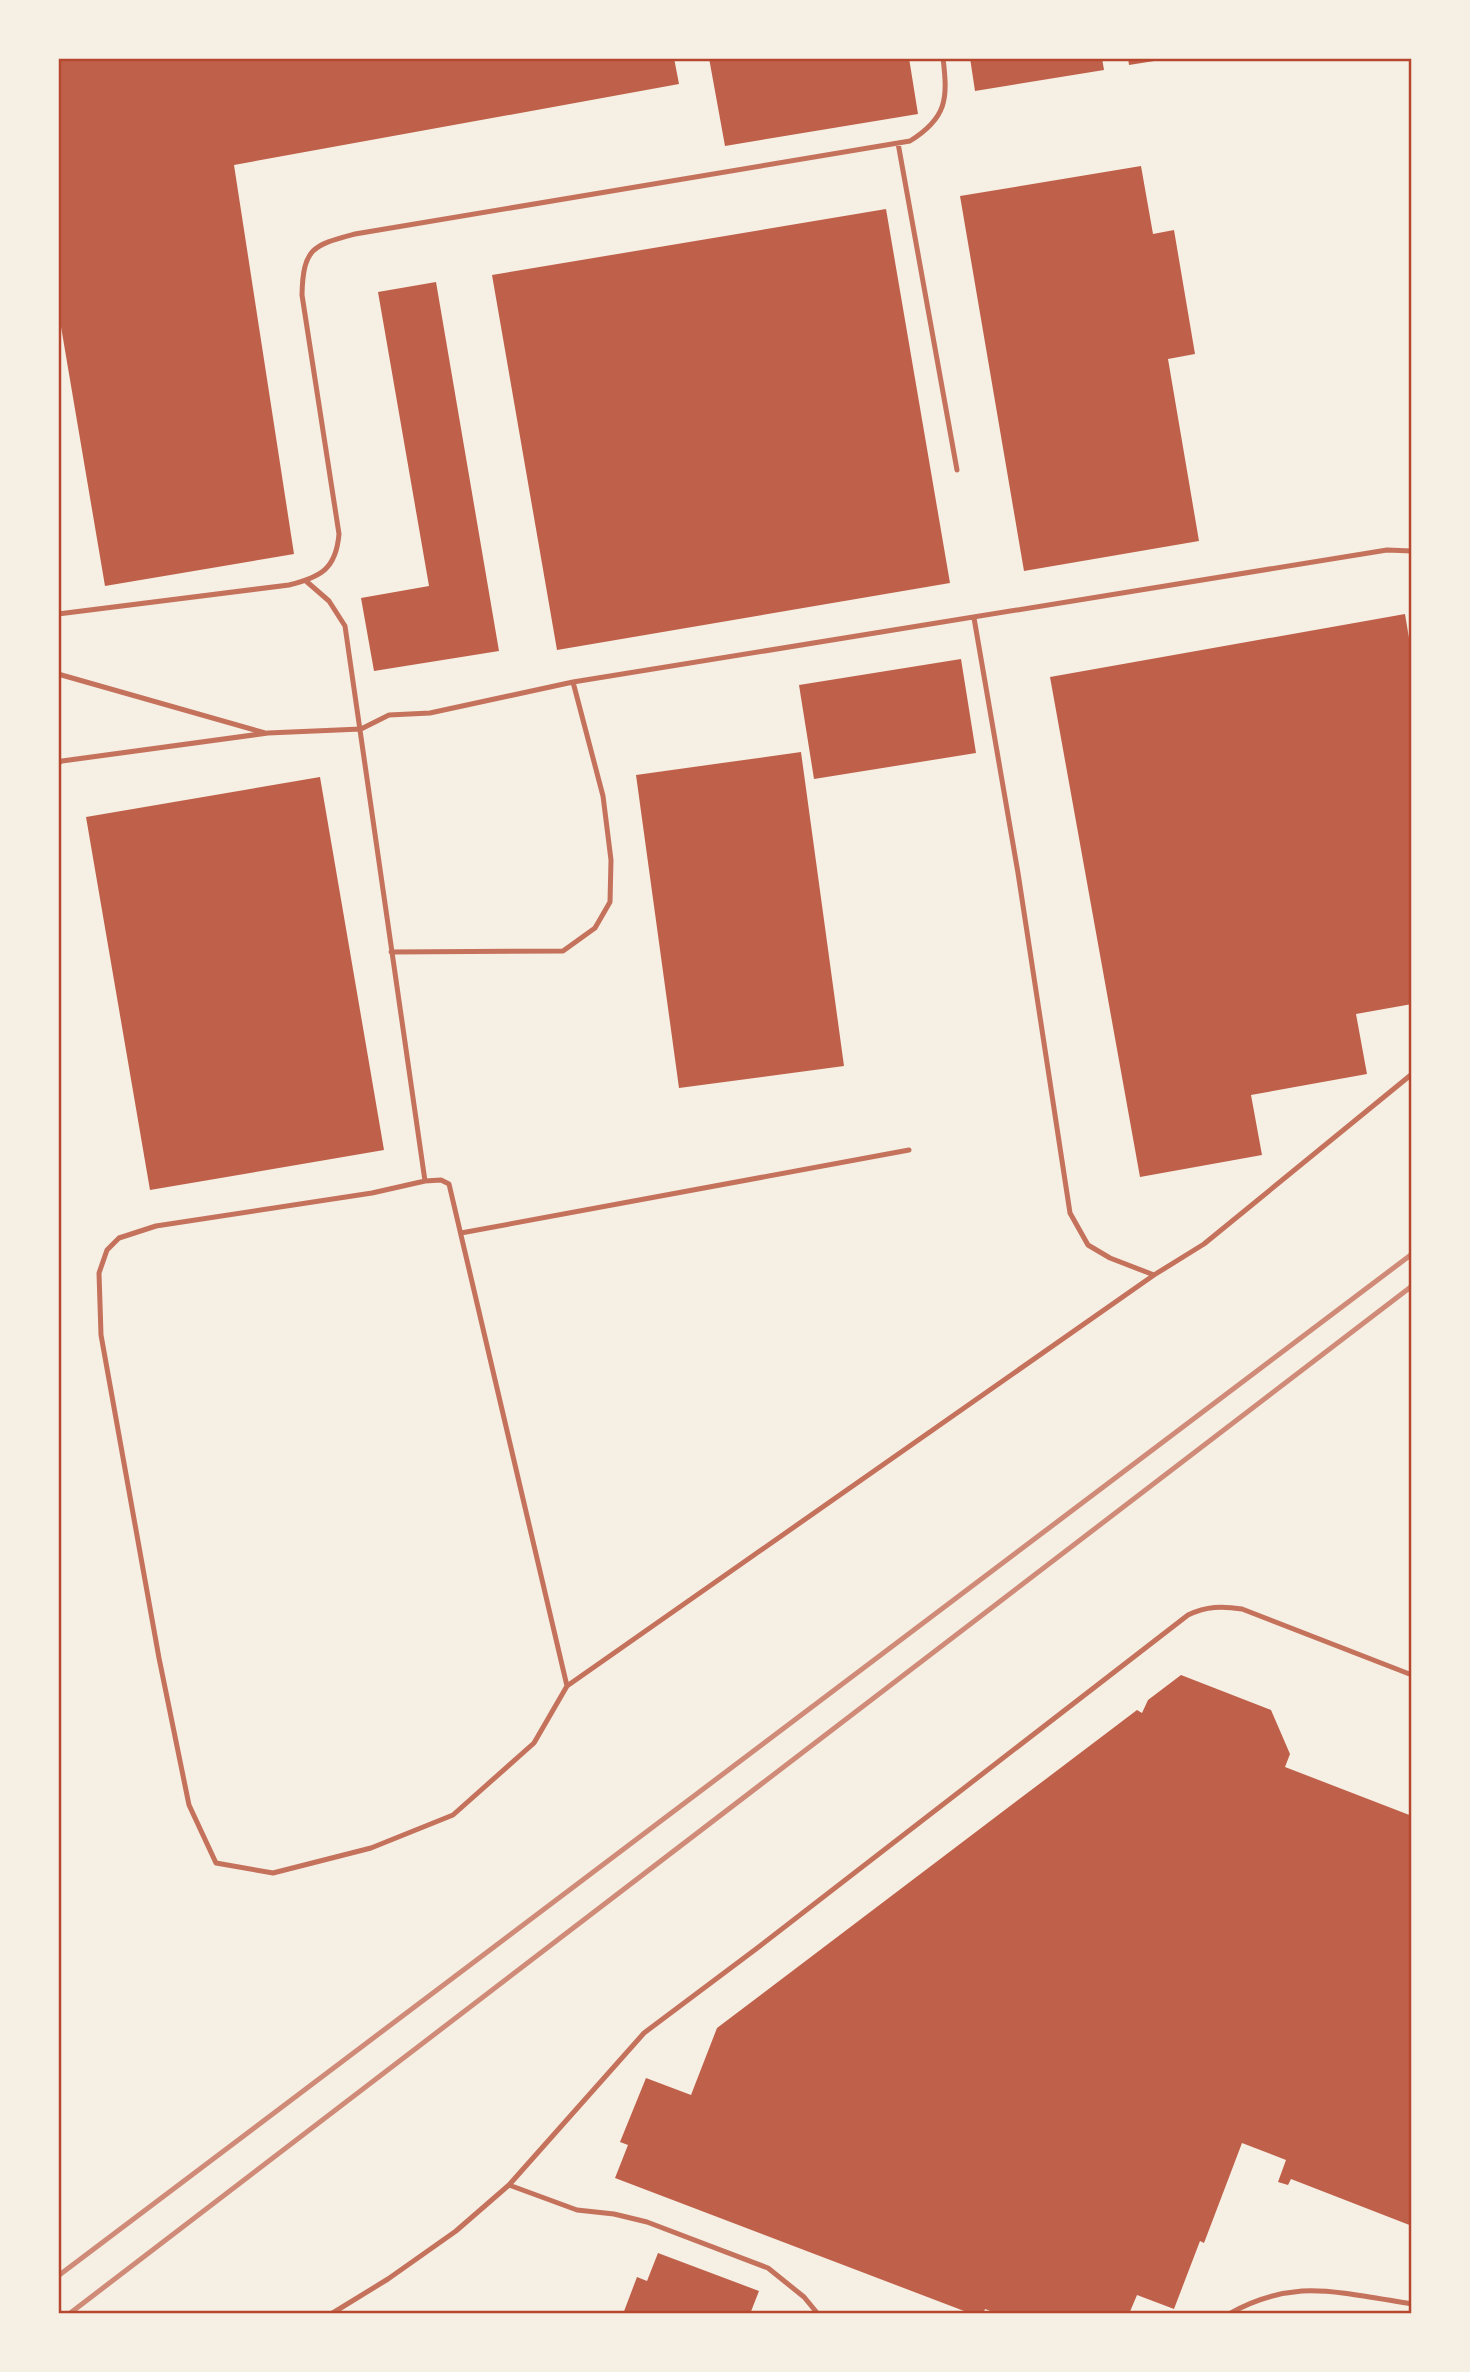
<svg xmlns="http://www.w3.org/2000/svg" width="1470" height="2372" font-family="'PT Sans Narrow',sans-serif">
<rect width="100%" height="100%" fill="#f6efe4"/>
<!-- building -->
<path fill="#bf614a" d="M 58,58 L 674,58 L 679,84 L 234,165 L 294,554 L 105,586 L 58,309 Z
M 709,58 L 909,58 L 918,114 L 725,146 Z
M 970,58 L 1102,58 L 1104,70 L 975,91 Z
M 1128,58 L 1167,58 L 1167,59 L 1129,65 Z
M 1141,166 L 1153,234 L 1174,230 L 1195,354 L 1168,359 L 1199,541 L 1024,571 L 960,196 Z
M 886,209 L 950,583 L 557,650 L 492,275 Z
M 436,282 L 499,651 L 374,671 L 361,598 L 429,586 L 378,292 Z
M 1405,614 L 1412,656 L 1412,1004 L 1356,1014 L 1367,1074 L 1251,1095 L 1262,1155 L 1140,1177 L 1050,677 Z
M 961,659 L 976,753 L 814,779 L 799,685 Z
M 801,752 L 844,1066 L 679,1088 L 636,775 Z
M 320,777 L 384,1150 L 150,1190 L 86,817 Z
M 1181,1675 L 1271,1710 L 1290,1754 L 1285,1767 L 1412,1816 L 1412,2226 L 1291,2179 L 1288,2185 L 1278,2182 L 1286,2160 L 1242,2143 L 1204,2243 L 1200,2241 L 1174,2309 L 1137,2295 L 1129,2314 L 998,2314 L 985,2309 L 983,2314 L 972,2314 L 615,2178 L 628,2145 L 620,2142 L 646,2078 L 691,2095 L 717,2028 L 1137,1710 L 1142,1713 L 1148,1700 Z
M 658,2253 L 759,2291 L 750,2314 L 623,2314 L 637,2277 L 647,2281 Z"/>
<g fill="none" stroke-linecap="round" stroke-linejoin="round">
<!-- service -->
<path stroke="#c5725c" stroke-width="5" d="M 898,143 L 957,470
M 306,581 L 329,601 L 345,626 L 425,1181
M 58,614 L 289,585 C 321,577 336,569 339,534 L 302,295 C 303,247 314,245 355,234 L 910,141 C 947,118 948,99 943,58
M 974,618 L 1018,873 L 1070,1213 L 1088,1245 L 1110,1258 L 1154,1275 L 1204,1244 L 1412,1074
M 58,674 L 265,733
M 58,763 L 62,761 L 268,733 L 361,729 L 389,715 L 430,713 L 573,682 L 1387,550 L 1412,551
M 391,952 L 563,951 L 595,928 L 610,902 L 611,860 L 603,796 L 573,682
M 461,1233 L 909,1150
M 567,1686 L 449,1184 L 441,1180 L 425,1181 L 372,1193 L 156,1226 L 119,1238 L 107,1250 L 99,1273 L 101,1335 L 159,1658 L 189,1805 L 216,1863 L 273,1873 L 371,1848 L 453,1815 L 534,1743 L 567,1686 L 1154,1275
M 509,2185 L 577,2210 L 614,2214 L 647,2222 L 768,2268 L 804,2297 L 818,2314
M 331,2314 L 388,2279 L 456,2231 L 509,2185 L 644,2033 L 756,1949 L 1188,1615 C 1207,1606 1222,1606 1242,1609 L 1412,1675
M 1229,2314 C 1250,2302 1277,2293 1302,2291 C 1334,2289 1380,2299 1412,2304"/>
<!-- rail -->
<path stroke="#cf8b77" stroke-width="5" d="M 58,2276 L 1412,1254
M 69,2314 L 1412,1286"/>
</g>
<!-- border -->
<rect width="1470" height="2372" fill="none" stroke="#f6efe4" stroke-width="119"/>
<rect x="60" y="60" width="1350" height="2252" fill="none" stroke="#b5482f" stroke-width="2.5"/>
</svg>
